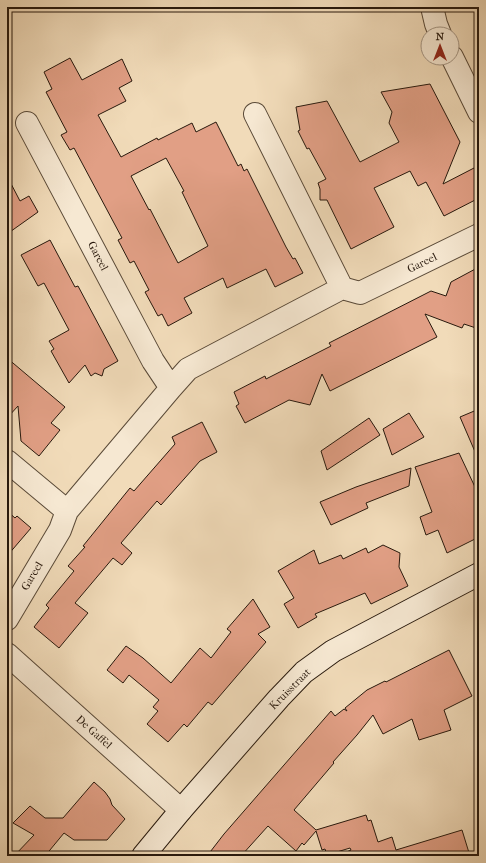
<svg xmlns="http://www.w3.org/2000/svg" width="486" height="863" font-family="'IM FELL French Canon',serif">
<rect width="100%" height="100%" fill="#f1dbb9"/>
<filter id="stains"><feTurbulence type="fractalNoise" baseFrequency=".005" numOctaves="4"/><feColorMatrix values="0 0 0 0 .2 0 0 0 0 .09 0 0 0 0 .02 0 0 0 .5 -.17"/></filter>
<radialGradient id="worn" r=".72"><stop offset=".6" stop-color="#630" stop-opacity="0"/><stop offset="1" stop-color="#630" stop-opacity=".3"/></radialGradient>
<!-- building -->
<path fill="#e19f85" stroke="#28190d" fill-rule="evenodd" d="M 70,58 L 82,80 L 122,59 L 132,81 L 119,88 L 126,101 L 98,115 L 121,157 L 157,138 L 158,140 L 192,123 L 196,132 L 216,122 L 238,166 L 241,164 L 244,171 L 247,169 L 286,247 L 293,259 L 295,258 L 303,273 L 275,287 L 266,269 L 227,288 L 223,278 L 184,298 L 192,313 L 168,326 L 162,314 L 158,316 L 145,292 L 149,290 L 134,261 L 130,263 L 118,240 L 122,238 L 74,148 L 70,150 L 61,135 L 67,132 L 46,92 L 52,89 L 44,72 ZM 166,158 L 184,191 L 182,192 L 208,246 L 178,263 L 150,209 L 149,210 L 131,176 Z
M 430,84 L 460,142 L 443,184 L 474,168 L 479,178 L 479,198 L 444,216 L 426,182 L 418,186 L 410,171 L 374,188 L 394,227 L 351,249 L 327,200 L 320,200 L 320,189 L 318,183 L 326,179 L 309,148 L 307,149 L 298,131 L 300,130 L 296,107 L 327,101 L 360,162 L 399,142 L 389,123 L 392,112 L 381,92 Z
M 7,176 L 20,201 L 29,196 L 38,212 L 7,234 Z
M 50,240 L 75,287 L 78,286 L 118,361 L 104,369 L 102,376 L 95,373 L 91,376 L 85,365 L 69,383 L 51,351 L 54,349 L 49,341 L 69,330 L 44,283 L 38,286 L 21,255 Z
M 479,267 L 479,329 L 464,324 L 462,328 L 425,314 L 437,337 L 330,391 L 322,374 L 310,405 L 289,400 L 245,423 L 236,406 L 239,404 L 234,392 L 265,376 L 266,379 L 331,346 L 329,343 L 431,291 L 446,296 L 451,282 Z
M 7,358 L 65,407 L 51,423 L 60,430 L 39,456 L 21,441 L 18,406 L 7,418 Z
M 479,409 L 479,461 L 460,417 Z
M 409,413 L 424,437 L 392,455 L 383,429 Z
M 369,418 L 380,435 L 327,470 L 321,451 Z
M 202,422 L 217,452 L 200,461 L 161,505 L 157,501 L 121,543 L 132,553 L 122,565 L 113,558 L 75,603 L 88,613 L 59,648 L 34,627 L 49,608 L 46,605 L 74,571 L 68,566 L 85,547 L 83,546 L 130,488 L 134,491 L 175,444 L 172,437 Z
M 459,453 L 475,487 L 479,485 L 479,537 L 447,553 L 438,530 L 426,535 L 420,517 L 432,512 L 415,467 Z
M 411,468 L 409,486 L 366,503 L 368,508 L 331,525 L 320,502 L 356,487 Z
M 7,511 L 15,518 L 17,516 L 31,528 L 7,556 Z
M 383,545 L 400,553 L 399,567 L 408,586 L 371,604 L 365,593 L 315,614 L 317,617 L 298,628 L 284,604 L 294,598 L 278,571 L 314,550 L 319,564 L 341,555 L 343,559 L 366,548 L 368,553 Z
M 253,599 L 270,627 L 258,634 L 266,642 L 212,705 L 208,702 L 187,727 L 184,724 L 168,742 L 147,724 L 158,711 L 153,707 L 159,700 L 129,675 L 123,683 L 107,670 L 126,646 L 143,658 L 171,683 L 200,648 L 211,658 L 231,632 L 227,629 Z
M 449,650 L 472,696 L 444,710 L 451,730 L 419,740 L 412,719 L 383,734 L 373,715 L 357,735 L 333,762 L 334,763 L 294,810 L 316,830 L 366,815 L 368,821 L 371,820 L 378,842 L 392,837 L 396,850 L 462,830 L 470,856 L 344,856 L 344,853 L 351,850 L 350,848 L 327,855 L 325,849 L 322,850 L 316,831 L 304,845 L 302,843 L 296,851 L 268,826 L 241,856 L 207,856 L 224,834 L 331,711 L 335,716 L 344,709 L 347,711 L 345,708 L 367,690 L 385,681 L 386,682 Z
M 94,782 L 105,792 L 110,799 L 112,805 L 125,819 L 107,840 L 74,840 L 64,833 L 45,856 L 14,856 L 34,835 L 13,823 L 30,806 L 45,818 L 63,818 Z"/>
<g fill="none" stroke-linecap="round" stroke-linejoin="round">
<!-- street casing -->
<g stroke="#5a4a38" stroke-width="24">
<path id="street" d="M 432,7 L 436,24 L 440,34
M 452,57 L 479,112
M 255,114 L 342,288
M 27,123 L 153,361 L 171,388
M 7,461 L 67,511
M 7,619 L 60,530 L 67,511 L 171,388 L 188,369 L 342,288 L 360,293 L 479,235
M 7,654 L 181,810"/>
</g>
<!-- secondary casing -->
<g stroke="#28190d" stroke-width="24">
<path id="secondary" d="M 143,856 L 181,810 L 279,698 L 304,672 L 333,651 L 479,574"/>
</g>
<!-- street -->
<use href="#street" stroke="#f6e8d2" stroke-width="22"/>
<!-- secondary -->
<use href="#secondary" stroke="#f6e8d2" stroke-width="22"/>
</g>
<g text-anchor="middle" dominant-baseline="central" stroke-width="3" stroke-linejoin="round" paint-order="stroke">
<!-- street labels -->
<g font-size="11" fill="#28190d" stroke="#f6e8d2">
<text transform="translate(98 256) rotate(62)">Gareel</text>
<text transform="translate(422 263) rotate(-26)">Gareel</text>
<text transform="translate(32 576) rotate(-59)">Gareel</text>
<text transform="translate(290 689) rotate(-45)">Kruisstraat</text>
<text transform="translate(94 732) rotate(42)">De Gaffel</text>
</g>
</g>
<!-- margin -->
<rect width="486" height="863" fill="none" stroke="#f1dbb9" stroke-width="24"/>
<rect x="8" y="8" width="470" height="847" fill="none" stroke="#28190d" stroke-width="2"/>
<rect x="12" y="12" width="462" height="839" fill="none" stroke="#28190d"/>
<!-- north arrow -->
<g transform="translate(440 46)"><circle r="19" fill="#f6e8d2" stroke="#a49583"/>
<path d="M0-3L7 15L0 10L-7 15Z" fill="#8f2418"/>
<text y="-6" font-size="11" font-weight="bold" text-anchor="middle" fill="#28190d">N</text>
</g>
<rect width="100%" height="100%" filter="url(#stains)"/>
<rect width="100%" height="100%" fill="url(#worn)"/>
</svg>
